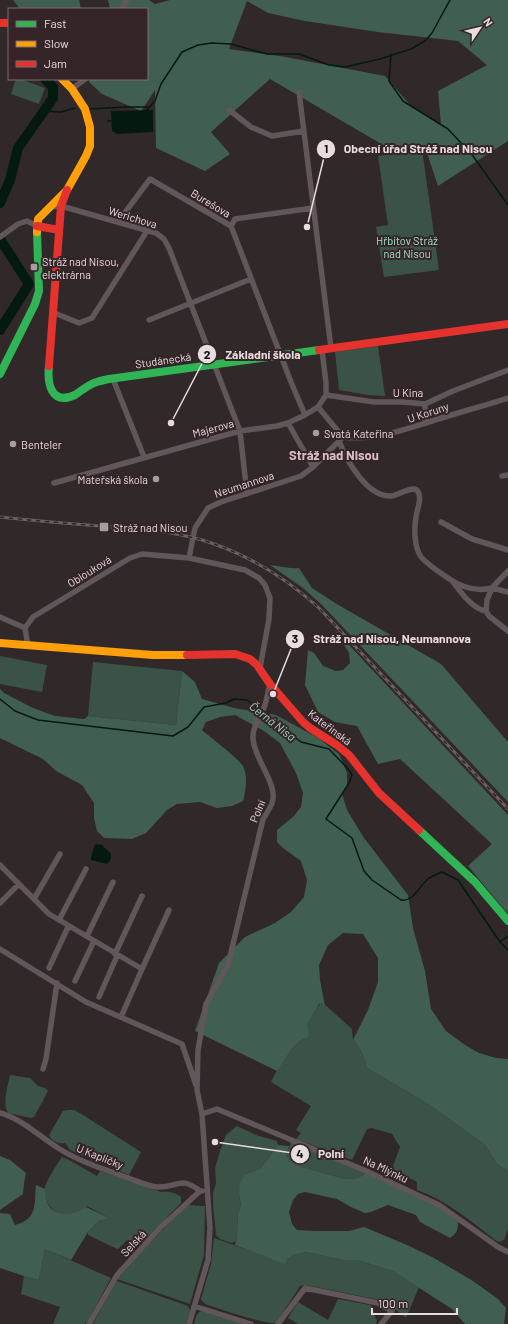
<svg xmlns="http://www.w3.org/2000/svg" width="508" height="1324" font-family="Barlow,sans-serif">
<rect width="100%" height="100%" fill="#31282a"/>
<!-- green -->
<path fill="#3b5247" d="M 16,79 L 20,79 L 45,88 L 39,104 L 11,94 Z
M 422,149 L 439,270 L 384,277 L 376,227 L 388,225 L 378,156 Z
M 378,346 L 385,396 L 368,395 L 339,390 L 335,352 Z
M 0,656 L 47,665 L 42,692 L 0,684 Z
M 93,662 L 182,671 L 176,725 L 88,716 Z
M 322,1002 L 352,1029 L 353,1040 C 361,1048 364,1057 367,1068 L 430,1105 L 485,1145 L 497,1164 L 508,1171 L 508,1229 L 504,1240 L 499,1242 L 495,1240 C 471,1221 446,1200 417,1190 L 417,1182 L 392,1169 L 400,1147 L 392,1134 L 372,1128 L 367,1129 L 352,1160 L 296,1139 L 301,1133 L 296,1130 L 311,1106 L 271,1082 C 278,1068 292,1041 308,1038 C 309,1033 307,1029 307,1025 C 308,1020 318,1005 322,1002 Z
M 10,1075 L 30,1078 L 38,1086 L 45,1088 L 48,1091 L 34,1117 L 31,1118 L 8,1113 C 2,1103 8,1086 10,1075 Z
M 69,1110 L 74,1110 L 83,1115 L 141,1152 L 129,1175 L 70,1150 L 65,1143 C 58,1144 51,1141 49,1135 L 63,1111 Z
M 237,1126 L 256,1135 L 277,1141 L 278,1145 L 261,1168 L 244,1175 L 239,1195 L 241,1204 L 238,1215 L 237,1237 L 236,1241 L 232,1243 L 220,1239 L 216,1235 L 213,1204 L 213,1193 L 216,1183 L 215,1168 L 220,1151 L 226,1135 Z
M 291,1142 L 366,1173 L 358,1178 L 345,1179 L 298,1166 L 288,1161 L 286,1155 Z
M 62,1157 L 71,1161 L 97,1176 L 100,1171 L 161,1192 C 167,1191 176,1192 181,1197 L 181,1203 L 166,1218 L 166,1220 L 139,1246 L 127,1240 L 118,1249 L 115,1248 L 88,1235 L 88,1232 L 99,1221 L 109,1218 L 87,1206 C 70,1224 42,1213 45,1187 C 46,1181 58,1163 62,1157 Z
M 187,1205 L 205,1206 L 204,1255 L 190,1304 L 117,1279 L 141,1252 Z
M 214,1238 L 285,1263 L 287,1259 L 294,1255 L 306,1252 L 343,1260 L 357,1260 L 393,1271 L 419,1287 L 406,1318 L 385,1301 L 306,1285 L 300,1286 L 276,1323 C 263,1324 220,1309 205,1304 L 201,1299 L 211,1264 Z
M 45,1249 L 111,1278 L 88,1321 L 84,1324 L 53,1324 L 60,1307 L 21,1294 L 24,1276 L 39,1280 Z
M 117,1281 L 188,1306 L 190,1310 L 186,1324 L 93,1324 L 115,1282 Z
M 338,1299 L 370,1305 C 374,1308 373,1315 377,1320 L 376,1324 L 298,1324 L 288,1318 L 298,1302 L 328,1320 Z
M 204,1310 L 242,1324 L 194,1324 C 196,1317 196,1312 204,1310 Z"/>
<!-- forest -->
<path fill="#415f51" fill-rule="evenodd" d="M 13,0 L 79,0 L 81,9 L 20,9 Z
M 108,0 L 149,0 L 155,4 L 170,0 L 508,0 L 508,141 L 438,186 L 425,147 L 390,149 L 270,79 L 211,132 L 230,154 L 205,171 L 156,148 L 155,90 L 141,111 L 102,94 L 89,82 L 91,79 L 147,79 L 147,9 L 110,9 ZM 247,1 L 268,13 L 305,21 L 378,32 L 458,41 L 487,65 L 438,91 L 441,124 L 411,106 L 385,76 L 280,56 L 229,49 Z
M 270,565 C 280,566 289,569 299,568 L 312,588 L 335,603 L 441,664 L 508,742 L 508,802 L 322,605 L 303,588 Z
M 335,630 L 508,815 L 508,914 L 468,866 L 492,844 L 400,759 L 378,764 L 357,726 L 335,722 L 318,712 L 305,685 L 308,650 L 314,653 L 323,666 L 336,671 L 343,670 L 350,663 L 349,653 Z
M 182,671 L 195,682 L 202,699 L 234,708 L 276,715 L 318,738 L 339,754 L 347,773 L 347,786 L 342,794 L 347,810 L 364,838 L 408,895 L 413,928 L 425,971 L 431,1009 L 446,1031 L 465,1045 L 479,1053 L 496,1058 L 508,1059 L 508,1171 L 497,1164 L 485,1145 L 430,1105 L 367,1068 C 364,1057 361,1048 353,1040 L 368,1010 L 378,982 L 378,958 L 363,934 L 343,933 L 328,945 L 319,965 L 320,980 L 325,1006 L 322,1003 L 319,1004 L 307,1024 L 309,1035 L 308,1038 C 293,1041 285,1060 277,1071 L 195,1031 L 219,963 L 245,937 L 275,923 L 291,912 L 304,897 L 307,880 L 301,861 L 283,848 L 277,842 L 277,830 L 294,816 L 301,807 L 303,793 L 296,773 L 280,743 L 264,731 L 235,715 L 220,717 L 206,722 L 202,730 C 211,738 238,758 243,766 C 248,777 246,790 243,801 L 232,806 L 217,808 L 200,802 L 177,804 L 167,810 L 146,833 L 132,839 L 104,838 L 97,831 L 94,818 L 94,803 L 82,785 L 56,771 L 43,759 L 0,738 L 0,689 L 4,693 L 33,708 L 55,716 L 84,719 L 88,716 L 176,725 Z
M 278,1145 L 289,1146 L 286,1155 L 289,1161 L 298,1166 L 345,1179 L 358,1178 L 366,1173 L 438,1206 L 458,1222 C 458,1230 457,1233 450,1238 L 420,1222 L 416,1215 L 388,1205 L 371,1212 L 365,1213 L 351,1207 L 337,1199 L 305,1192 L 298,1194 L 293,1200 L 289,1212 L 292,1224 L 297,1230 L 315,1231 L 349,1231 L 364,1227 L 407,1245 L 434,1258 L 473,1281 L 498,1299 L 506,1308 L 504,1324 L 465,1324 L 452,1309 L 393,1271 L 357,1260 L 343,1260 L 306,1252 L 294,1255 L 287,1259 L 285,1264 L 235,1245 L 237,1237 L 238,1215 L 241,1204 L 239,1195 L 240,1183 L 244,1175 L 261,1168 Z
M 0,1156 L 10,1160 L 26,1173 L 24,1183 L 23,1194 L 0,1210 Z
M 36,1185 L 45,1189 C 46,1193 45,1196 46,1199 C 50,1218 74,1217 86,1207 L 109,1218 L 99,1221 L 88,1232 L 71,1260 L 45,1249 L 39,1280 L 24,1276 L 0,1268 L 0,1213 L 10,1214 L 15,1225 C 38,1219 34,1205 36,1185 Z"/>
<!-- water -->
<path fill="#041a11" d="M 153,110 L 153,132 L 117,134 L 112,131 L 111,111 Z
M 95,844 L 102,845 L 111,854 L 111,859 L 107,864 L 91,860 L 91,857 Z"/>
<g fill="none" stroke-linecap="round" stroke-linejoin="round">
<!-- stream -->
<path stroke="#041a11" stroke-width="1.5" d="M 391,54 L 389,81 L 403,101 L 448,129 L 473,156 L 508,205
M 88,109 L 126,107 L 150,107
M 44,111 L 61,112 L 75,108
M 146,111 L 155,101 L 161,84 L 182,52 L 198,45 L 212,43 L 231,44 L 267,54 L 299,54 L 329,65 L 345,67 L 380,59 L 411,49 L 425,41 L 432,33 L 450,0
M 108,121 L 113,121
M 0,699 L 15,711 L 38,720 L 173,736 L 188,727 L 204,707 L 226,703 L 234,699 L 247,700 L 260,710
M 263,713 L 301,742 L 329,749 L 349,770 L 352,775 L 349,783 L 326,819 L 352,838 L 364,871 L 372,880 L 401,900 C 414,902 419,886 428,879 C 432,876 437,874 442,872 L 458,880 L 500,942 L 508,950
M 500,942 L 508,936"/>
<!-- river -->
<path stroke="#041a11" stroke-width="10" d="M 0,203 L 10,180 L 18,148 L 53,98 L 53,87 L 45,79
M 0,239 L 29,284 L 0,330"/>
<!-- street -->
<path stroke="#615659" stroke-width="5.5" d="M 121,9 L 127,0
M 72,89 L 85,79
M 299,92 L 331,348
M 229,110 L 251,127 L 272,136 L 304,131
M 50,207 L 61,206 L 156,233 L 164,239 L 169,248 L 240,431 L 247,494
M 118,222 L 150,179 L 231,226 L 291,382 L 305,415
M 231,226 L 235,219 L 313,208
M 0,237 L 18,224 L 27,221 L 37,226
M 52,312 L 79,323 L 92,318 L 147,231
M 149,320 L 251,279
M 113,379 L 144,457
M 326,395 L 374,402 L 403,402 L 425,404 L 453,391 L 508,370
M 318,407 L 343,437 C 374,441 403,430 432,421 C 457,413 483,406 508,398
M 288,423 L 313,467
M 425,423 L 425,404
M 339,441 C 346,460 367,497 391,496 C 399,496 409,486 417,490 C 423,498 417,508 416,517 C 414,528 414,547 421,557 C 428,565 439,572 448,578 C 461,587 477,592 492,588 L 487,600 L 486,611 L 489,616 L 508,631
M 502,476 L 508,475
M 54,483 L 240,431 L 277,426 L 288,423 L 305,415 L 318,407 L 326,395 L 326,383 L 322,350
M 441,522 L 472,539 L 508,550
M 189,558 L 195,528 L 208,508 L 221,502 L 301,476 L 313,467 L 343,437
M 508,571 L 492,588 L 508,592
M 453,582 C 461,592 472,609 486,611
M 0,617 L 25,628
M 28,646 L 25,628 L 33,617 L 130,558 L 142,554 L 189,558 L 245,570 L 259,578 L 265,585 L 270,598 L 269,619 L 260,668
M 0,865 L 49,914 L 142,969 L 121,1017
M 34,899 L 60,854
M 0,903 L 19,884
M 59,920 L 86,869
M 87,936 L 113,882
M 0,949 L 86,1002 L 182,1044 L 196,1085
M 115,954 L 142,896
M 49,968 L 68,927
M 142,969 L 169,910
M 75,981 L 94,941
M 99,997 L 117,956
M 43,1069 L 46,1059 L 57,983
M 0,1113 C 22,1119 39,1136 58,1148 C 80,1162 106,1170 131,1179 C 139,1182 148,1186 157,1187 C 178,1188 180,1175 200,1191
M 202,1114 L 217,1109 L 364,1170 L 439,1205 L 498,1247 L 508,1252
M 194,1306 L 251,1324
M 89,1324 L 117,1275 L 161,1227 L 200,1191 L 202,1191
M 189,1324 L 208,1260 L 210,1228 L 202,1114 L 197,1090 L 198,1050 L 206,1004 L 228,965 L 263,819 C 266,814 270,809 272,803 C 279,785 254,759 253,739 C 252,726 261,717 265,705 C 267,698 268,691 270,684
M 278,1324 L 305,1288 L 378,1303 L 392,1311 L 381,1324"/>
<!-- fast -->
<path stroke="#30b455" stroke-width="8" d="M 49,366 C 47,383 51,406 75,395 C 81,391 87,386 94,383 C 99,381 104,380 109,379 L 319,350
M 0,374 L 35,304 L 39,291 L 37,232
M 419,830 L 475,882 L 508,921"/>
<!-- slow -->
<path stroke="#ff9f0a" stroke-width="8" d="M 37,232 L 38,219 L 67,190 L 86,156 L 90,146 L 90,127 L 85,109 L 72,89 L 62,79
M 0,643 L 153,655 L 187,655"/>
<!-- jam -->
<path stroke="#e5322d" stroke-width="8" d="M 0,23 L 7,23
M 37,226 L 59,230
M 319,350 L 508,324
M 49,366 L 61,206 L 67,190
M 187,655 L 235,654 L 250,659 L 257,665 L 270,684 L 303,722 L 310,728 L 337,745 L 349,755 L 379,793 L 419,830"/>
<!-- rail casing -->
<g stroke="#6b6163" stroke-width="3">
<path id="rail" d="M 0,517 C 37,521 75,524 112,527 C 146,530 181,532 214,544 C 254,558 288,580 319,608 L 508,809"/>
</g>
<!-- rail -->
<use href="#rail" stroke="#352428" stroke-width="1.5" stroke-dasharray="4.5" stroke-linecap="butt"/>
</g>
<!-- markers -->
<g fill="#a79d9f" stroke="#352428" stroke-width="1.5">
<rect x="30" y="263" width="8" height="8" rx="2"/>
<circle cx="316" cy="433" r="4"/>
<circle cx="13" cy="444" r="4"/>
<circle cx="156" cy="479" r="4"/>
<rect x="99" y="522" width="10" height="10" rx="2"/>
</g>
<g text-anchor="middle" dominant-baseline="central" stroke-width="4" stroke-linejoin="round" paint-order="stroke">
<!-- street labels -->
<g font-size="11" fill="#e7dcde" stroke="#352428">
<text transform="translate(211 203) rotate(31)">Burešova</text>
<text transform="translate(133 217) rotate(17)">Werichova</text>
<text transform="translate(163 360) rotate(-8)">Studánecká</text>
<text x="408" y="392">U Kina</text>
<text transform="translate(428 412) rotate(-18)">U Koruny</text>
<text transform="translate(213 428) rotate(-15)">Majerova</text>
<text transform="translate(244 484) rotate(-18)">Neumannova</text>
<text transform="translate(89 571) rotate(-32)">Oblouková</text>
<text transform="translate(330 727) rotate(37)">Kateřinská</text>
<text transform="translate(257 811) rotate(-68)">Polní</text>
<text transform="translate(100 1156) rotate(22)">U Kapličky</text>
<text transform="translate(386 1169) rotate(25)">Na Mlýnku</text>
<text transform="translate(133 1243) rotate(-47)">Selská</text>
</g>
<!-- park labels -->
<g font-size="11" fill="#a2e5c6" stroke="#352428">
<text x="407" y="240">Hřbitov Stráž<tspan x="407" dy="13">nad Nisou</tspan></text>
</g>
<!-- poi labels -->
<g font-size="11" fill="#e7dcde" stroke="#352428" text-anchor="start">
<text x="42" y="261">Stráž nad Nisou,<tspan x="42" dy="13">elektrárna</tspan></text>
<text x="324" y="433">Svatá Kateřina</text>
<text x="21" y="444">Benteler</text>
<text x="148" y="479" text-anchor="end">Mateřská škola</text>
<text x="113" y="527">Stráž nad Nisou</text>
</g>
<!-- water labels -->
<g font-size="12" font-style="italic" fill="#98dbbc" stroke="#352428">
<text transform="translate(273 721) rotate(38)">Černá Nisa</text>
</g>
<!-- quarter labels -->
<g font-size="13" font-weight="bold" fill="#d7c0c5" stroke="#352428">
<text x="334" y="455">Stráž nad Nisou</text>
</g>
</g>
<!-- callouts -->
<path fill="none" stroke="#e7dcde" stroke-width="1.5" d="M307 227L326 149M171 423L207 354M273 694L295 639M215 1142L300 1154"/>
<g fill="#e7dcde" stroke="#352428" stroke-width="1.5">
<circle cx="307" cy="227" r="4"/>
<circle cx="171" cy="423" r="4"/>
<circle cx="273" cy="694" r="4"/>
<circle cx="215" cy="1142" r="4"/>
<circle cx="326" cy="149" r="10"/>
<circle cx="207" cy="354" r="10"/>
<circle cx="295" cy="639" r="10"/>
<circle cx="300" cy="1154" r="10"/>
</g>
<g font-size="12" text-anchor="middle" font-weight="bold" fill="#111">
<text x="326" y="153">1</text>
<text x="207" y="359">2</text>
<text x="295" y="643">3</text>
<text x="300" y="1158">4</text>
</g>
<g font-size="12" text-anchor="middle" font-weight="bold" fill="#e7dcde" stroke="#352428" stroke-width="4" stroke-linejoin="round" paint-order="stroke">
<text x="418" y="153">Obecní úřad Stráž nad Nisou</text>
<text x="263" y="359">Základní škola</text>
<text x="392" y="643">Stráž nad Nisou, Neumannova</text>
<text x="331" y="1158">Polní</text>
</g>
<!-- legend -->
<rect x="8" y="8" width="140" height="72" fill="#352428" stroke="#7c6e71"/>
<rect x="16" y="21" width="20" height="6" fill="#30b455" stroke="#7c6e71"/>
<text x="44" y="28" font-size="12" fill="#e7dcde">Fast</text>
<rect x="16" y="41" width="20" height="6" fill="#ff9f0a" stroke="#7c6e71"/>
<text x="44" y="48" font-size="12" fill="#e7dcde">Slow</text>
<rect x="16" y="61" width="20" height="6" fill="#e5322d" stroke="#7c6e71"/>
<text x="44" y="68" font-size="12" fill="#e7dcde">Jam</text>
<!-- north arrow -->
<g transform="translate(480 28) rotate(55)" stroke="#352428" stroke-width="3" paint-order="stroke">
<path d="M0-3L7 15L0 10L-7 15Z" fill="#e7dcde"/>
<text y="-6" font-size="11" font-weight="bold" text-anchor="middle" fill="#e7dcde">N</text>
</g>
<!-- scale -->
<path d="M372 1308v6h85v-6" fill="none" stroke="#e7dcde" stroke-width="2"/>
<text x="378" y="1308" font-size="12" fill="#e7dcde" stroke="#352428" stroke-width="3" paint-order="stroke">100 m</text>
</svg>
